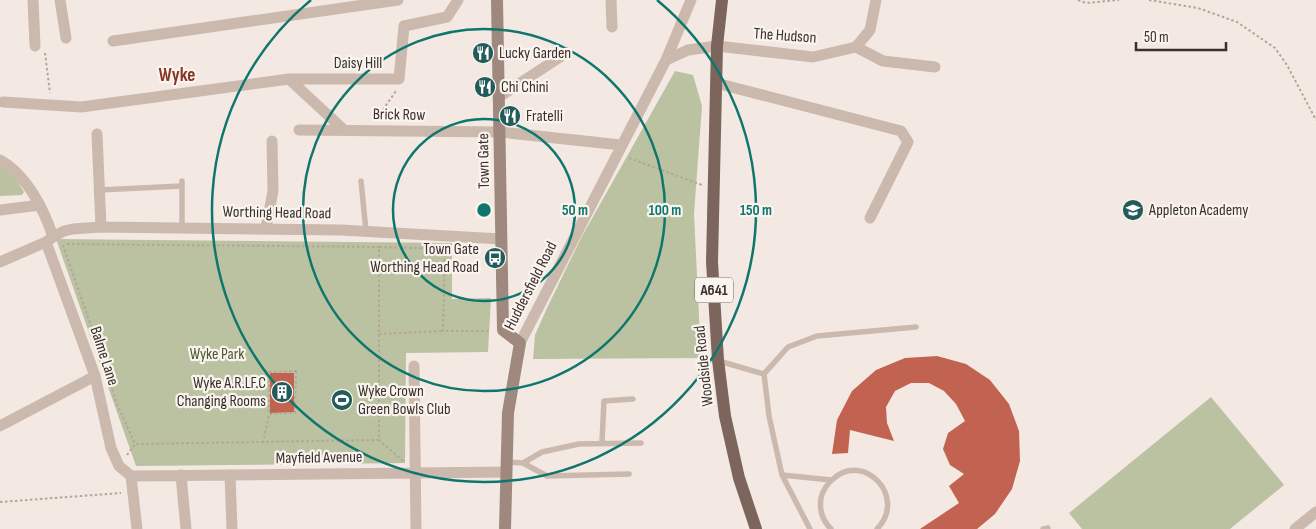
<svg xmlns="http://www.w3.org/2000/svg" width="1316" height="529" font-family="'Sofia Sans Condensed',sans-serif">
<rect width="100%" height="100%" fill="#f3e9e2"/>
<!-- green -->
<path fill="#bac2a1" d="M 675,71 L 693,75 L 702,106 L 694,214 L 701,358 L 533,359 L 535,335 L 547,308 L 581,238 Z
M 0,165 L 16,178 L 24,192 L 22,195 L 0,196 Z
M 56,239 L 452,243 L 452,299 L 491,298 L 488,352 L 406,353 L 405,463 L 136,466 Z
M 1211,397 L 1284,485 L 1230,529 L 1082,529 L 1069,513 Z"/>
<!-- building -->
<path fill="#c26351" d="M 937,356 L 966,364 L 990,380 L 1009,404 L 1019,431 L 1020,461 L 1012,489 L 995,514 L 977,529 L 920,529 L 959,503 L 949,486 L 964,474 L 950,465 L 943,449 L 948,433 L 965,421 L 956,404 L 944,391 L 929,383 L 911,383 L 895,391 L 886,407 L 887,423 L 894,441 L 850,430 L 848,453 L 832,454 L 837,420 L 852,391 L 876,370 L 905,358 Z
M 270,373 L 294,373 L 294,412 L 270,413 Z"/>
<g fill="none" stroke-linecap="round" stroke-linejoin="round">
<!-- path -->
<path stroke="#b7a397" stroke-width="2" stroke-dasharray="2.5 2.5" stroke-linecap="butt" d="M 1078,0 L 1086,3 L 1119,0
M 1149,0 L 1198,8 L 1237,22 L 1275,48 L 1287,65 L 1316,120
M 45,53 L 50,93
M 377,118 L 396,91
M 629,158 L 702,185
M 67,244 L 379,247
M 63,245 L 93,332
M 445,249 L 443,331 L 491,331
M 379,334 L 443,331
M 296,371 L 295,413 L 269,414 L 269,372 Z
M 109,380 L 117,404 L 135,444
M 263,443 L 269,414
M 127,455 L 135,444 L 379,440
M 403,461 L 379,440 L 379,247 L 444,249
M 0,502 L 121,493"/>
<!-- lane -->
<path stroke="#cbb9ad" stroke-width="5.5" d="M 361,181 L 366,231
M 99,190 L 182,186
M 182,227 L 182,181
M 719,361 L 764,374 L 769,416 L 782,475 L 810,529
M 764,374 L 788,347 L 817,336 L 916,327
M 602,442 L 604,401 L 633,399
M 507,462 L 523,463 L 542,452 L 579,444 L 641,443
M 523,463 L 547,476 L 629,474
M 782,475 L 831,480
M 831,529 C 822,520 819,510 821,498 C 823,489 827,484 833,479 C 864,451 908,497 877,529
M 1043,529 L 1048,528"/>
<!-- street -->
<path stroke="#cbb9ad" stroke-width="11" d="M 33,0 L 35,46
M 60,0 L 66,38
M 611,0 L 612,27
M 113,41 L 398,0
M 856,47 L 883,61 L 935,67
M 666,60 L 691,0
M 289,79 L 399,79 L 404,26 L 447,17 L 458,0
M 716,83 L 901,131 L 908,142 L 870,218
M 499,97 L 566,53
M 3,102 L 81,107 L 289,79 L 344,130
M 299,130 L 500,132 L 621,145
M 97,134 L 101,227
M 0,160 C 26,174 44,209 53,237
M 0,210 L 40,205
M 266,228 L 273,191 L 272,141
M 46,242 L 95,376 L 111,448 L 119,466 L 131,476
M 0,262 L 46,242 L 53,237 L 64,231 L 73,229 L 101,227 L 341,230 L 501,239
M 520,343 L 666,60 L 688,50 L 717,46 L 813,57 L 856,47 L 870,30 L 876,0
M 414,366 L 416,529
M 0,426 L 95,376
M 181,475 L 186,529
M 230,475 L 232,529
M 131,476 L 506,472
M 131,476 L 137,529
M 1295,529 L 1316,512"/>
<!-- secondary -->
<path stroke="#9f887e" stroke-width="12" d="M 497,0 L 503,330 L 520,343 L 508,413 L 505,529"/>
<!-- primary -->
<path stroke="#7b655d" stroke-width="12" d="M 722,0 L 717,46 L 712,262 L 718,360 L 725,416 L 739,478 L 756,529"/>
</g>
<!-- distance rings -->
<g fill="none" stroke="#0f766e" stroke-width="2.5">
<circle cx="484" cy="210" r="91"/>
<circle cx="484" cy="210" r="181"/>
<path d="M657 0A272 272 0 1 1 311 0"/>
</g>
<!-- icons -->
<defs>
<g id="restaurant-disc" transform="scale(1.125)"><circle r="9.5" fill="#225b5a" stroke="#faf4ee"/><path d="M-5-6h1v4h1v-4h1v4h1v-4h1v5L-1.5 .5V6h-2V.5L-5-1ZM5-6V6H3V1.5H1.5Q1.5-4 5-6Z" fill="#fff"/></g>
<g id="school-disc" transform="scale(1.125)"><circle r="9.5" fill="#225b5a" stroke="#faf4ee"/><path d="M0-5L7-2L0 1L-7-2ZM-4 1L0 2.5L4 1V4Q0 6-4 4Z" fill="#fff"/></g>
<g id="bus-disc" transform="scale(1.125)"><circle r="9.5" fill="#225b5a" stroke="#faf4ee"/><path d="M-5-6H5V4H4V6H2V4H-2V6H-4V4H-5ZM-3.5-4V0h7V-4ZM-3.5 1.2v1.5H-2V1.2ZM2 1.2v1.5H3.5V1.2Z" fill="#fff"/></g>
<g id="building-disc" transform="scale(1.125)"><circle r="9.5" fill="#225b5a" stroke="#faf4ee"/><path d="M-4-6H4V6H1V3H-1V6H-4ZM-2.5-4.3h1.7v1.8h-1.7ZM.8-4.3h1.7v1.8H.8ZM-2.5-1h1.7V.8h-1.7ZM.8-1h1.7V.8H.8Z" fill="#fff"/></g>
<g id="stadium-disc" transform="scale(1.125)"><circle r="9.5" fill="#225b5a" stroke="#faf4ee"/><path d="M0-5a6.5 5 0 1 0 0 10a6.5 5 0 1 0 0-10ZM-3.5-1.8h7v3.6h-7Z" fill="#fff"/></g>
</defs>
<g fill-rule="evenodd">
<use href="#restaurant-disc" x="483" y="53"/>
<use href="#restaurant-disc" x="485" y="87"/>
<use href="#restaurant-disc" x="510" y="116"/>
<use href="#school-disc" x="1133" y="210"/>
<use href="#bus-disc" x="495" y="258"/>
<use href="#building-disc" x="282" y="392"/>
<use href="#stadium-disc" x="342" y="400"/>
</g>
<g text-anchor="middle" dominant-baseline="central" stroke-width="4.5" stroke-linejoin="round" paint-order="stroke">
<!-- shield labels -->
<rect fill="#faf4ee" stroke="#746a66" stroke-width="1" x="695" y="277.5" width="38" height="25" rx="4"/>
<g font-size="15" font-weight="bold" fill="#3a2f2c">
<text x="714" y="290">A641</text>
</g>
<!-- street labels -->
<g font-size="16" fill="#3a2f2c" stroke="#faf4ee">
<text transform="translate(785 36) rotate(4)">The Hudson</text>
<text x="358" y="63">Daisy Hill</text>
<text transform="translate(399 115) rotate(1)">Brick Row</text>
<text transform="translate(484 161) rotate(-91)">Town Gate</text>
<text transform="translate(277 213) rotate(1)">Worthing Head Road</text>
<text transform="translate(531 286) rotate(-63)">Huddersfield Road</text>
<text transform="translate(104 356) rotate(72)">Balme Lane</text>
<text transform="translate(704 366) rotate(-96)">Woodside Road</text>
<text transform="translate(319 458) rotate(-1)">Mayfield Avenue</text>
</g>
<!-- poi labels -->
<g font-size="16" fill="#3a2f2c" stroke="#faf4ee" text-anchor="start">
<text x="499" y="53">Lucky Garden</text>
<text x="501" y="87">Chi Chini</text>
<text x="526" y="116">Fratelli</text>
<text x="1149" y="210">Appleton Academy</text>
<text x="479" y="249" text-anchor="end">Town Gate<tspan x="479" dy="18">Worthing Head Road</tspan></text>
<text x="266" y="383" text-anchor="end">Wyke A.R.LF.C<tspan x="266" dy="18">Changing Rooms</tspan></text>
<text x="358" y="391">Wyke Crown<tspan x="358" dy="18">Green Bowls Club</tspan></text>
</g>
<!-- park labels -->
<g font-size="16" fill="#4c5830" stroke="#faf4ee">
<text x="217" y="354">Wyke Park</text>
</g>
<!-- quarter labels -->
<g font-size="19" font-weight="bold" fill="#873627" stroke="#faf4ee">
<text x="177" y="75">Wyke</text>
</g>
</g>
<circle cx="484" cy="210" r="8" fill="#0f766e" stroke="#faf4ee" stroke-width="2.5"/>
<g font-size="15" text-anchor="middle" font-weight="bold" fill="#0f766e" stroke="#faf4ee" stroke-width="4.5" stroke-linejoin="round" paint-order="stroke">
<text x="575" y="215">50 m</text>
<text x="665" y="215">100 m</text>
<text x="756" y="215">150 m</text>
</g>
<!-- scale -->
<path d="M1136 42v8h90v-8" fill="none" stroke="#3a2f2c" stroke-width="2.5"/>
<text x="1144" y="42" font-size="15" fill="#3a2f2c" stroke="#faf4ee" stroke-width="4" paint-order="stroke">50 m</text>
</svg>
